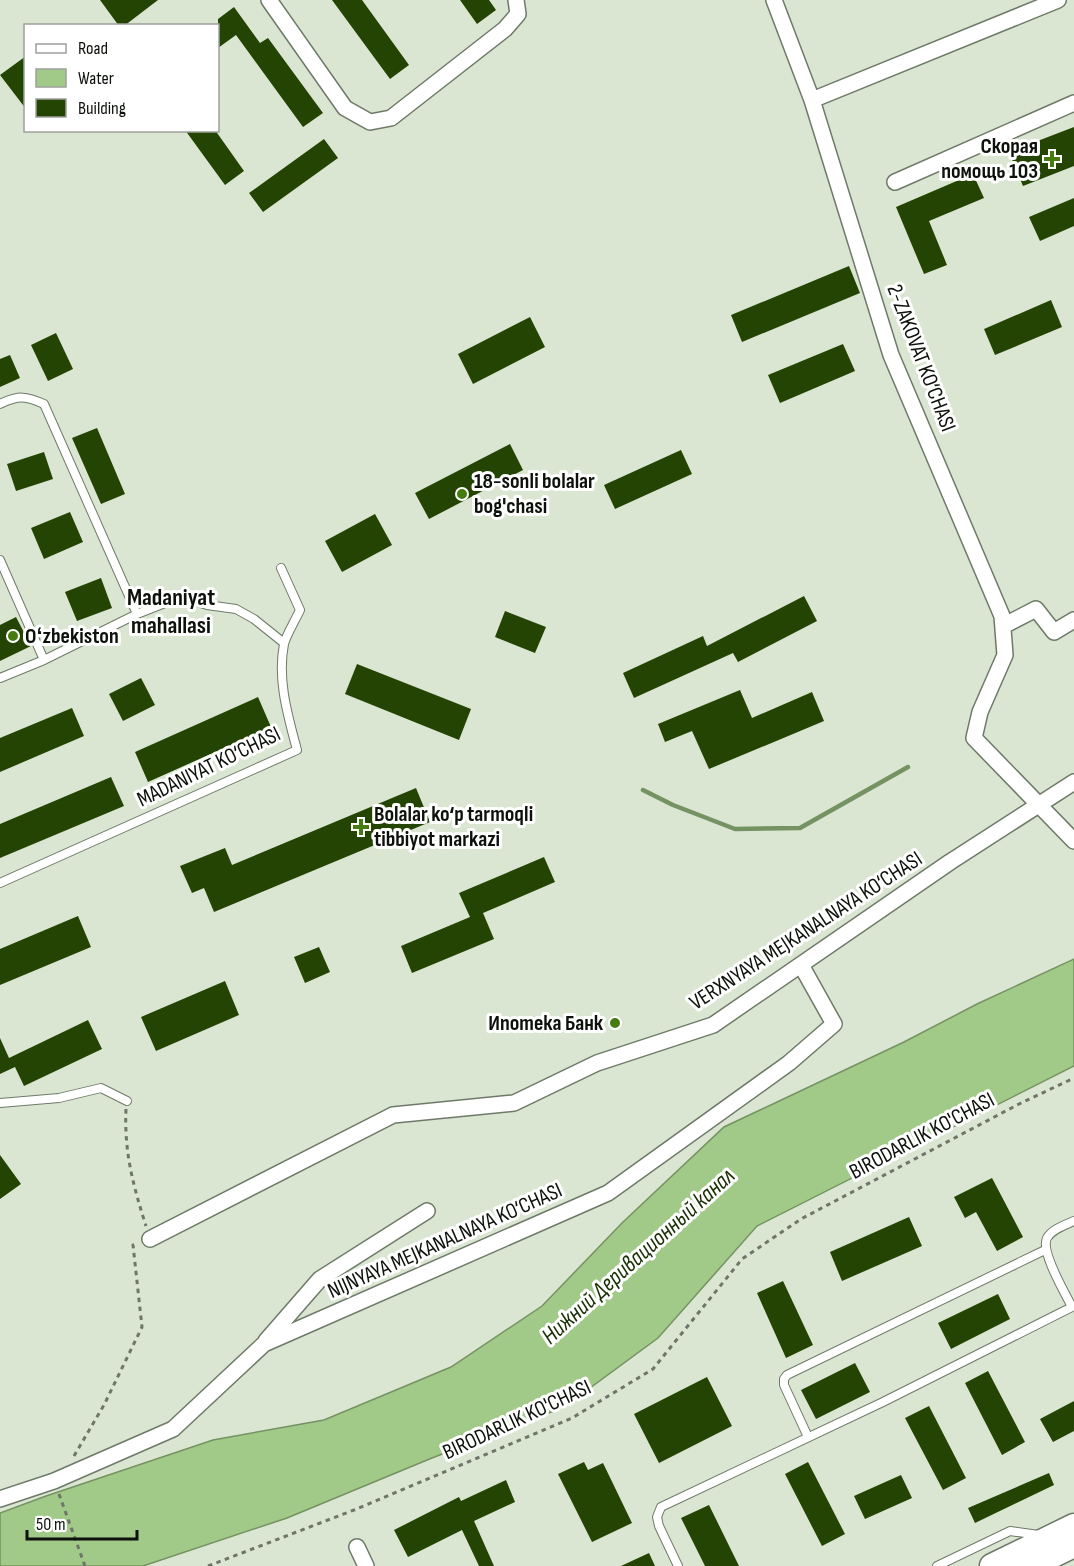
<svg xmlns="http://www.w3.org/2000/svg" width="1074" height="1566" font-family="'Sofia Sans Condensed',sans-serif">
<rect width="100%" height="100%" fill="#dae6d2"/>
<!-- water -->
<path fill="#a1c988" stroke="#759262" stroke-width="1.5" d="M 1074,959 L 1074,1066 L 757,1226 L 658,1338 L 564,1407 L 432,1458 L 287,1518 L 143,1566 L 0,1566 L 0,1513 L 46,1496 L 213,1440 L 324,1420 L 451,1367 L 542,1306 L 622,1223 L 724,1127 L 904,1042 L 977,1004 Z"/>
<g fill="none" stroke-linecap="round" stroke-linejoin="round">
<!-- stream -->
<path stroke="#759262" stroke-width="4.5" d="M 643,790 L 673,805 L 735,829 L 800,828 L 908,767"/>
</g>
<!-- building -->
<path fill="#234402" d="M 100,0 L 158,0 L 124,26 L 119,26 Z
M 332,0 L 362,0 L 409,65 L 390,79 Z
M 460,0 L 489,0 L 496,10 L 477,24 Z
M 234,7 L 260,43 L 268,38 L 323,113 L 303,127 L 236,35 L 218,48 L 218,19 Z
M 26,56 L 26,109 L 0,75 Z
M 1074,127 L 1074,166 L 1023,186 L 1009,152 Z
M 185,130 L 215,130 L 244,171 L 225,185 Z
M 324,139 L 338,158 L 263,212 L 249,193 Z
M 973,174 L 984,198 L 929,221 L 947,265 L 924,274 L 896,207 Z
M 1074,198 L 1074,226 L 1040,241 L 1029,217 Z
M 849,266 L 860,293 L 742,342 L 731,315 Z
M 1051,300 L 1062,327 L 995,355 L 984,329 Z
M 530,317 L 545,347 L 473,384 L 458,354 Z
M 56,333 L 73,369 L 48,381 L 31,345 Z
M 843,344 L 855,371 L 780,403 L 768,375 Z
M 10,355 L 20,378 L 0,387 L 0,359 Z
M 97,428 L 125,494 L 101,504 L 72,438 Z
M 510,444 L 523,470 L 429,519 L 415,493 Z
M 681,450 L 692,474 L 615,509 L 604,485 Z
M 44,452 L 53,479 L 16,491 L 7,464 Z
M 70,512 L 83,542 L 44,559 L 31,528 Z
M 375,514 L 392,545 L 342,572 L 325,541 Z
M 101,578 L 112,608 L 77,621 L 65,592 Z
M 804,596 L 817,621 L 738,662 L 733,653 L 634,698 L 623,673 L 703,636 L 707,646 Z
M 505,611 L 546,627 L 535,653 L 495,637 Z
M 16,617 L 31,646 L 0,661 L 0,625 Z
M 357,664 L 471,709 L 459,740 L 345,694 Z
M 141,678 L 155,705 L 123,721 L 109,694 Z
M 740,690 L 752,718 L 812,692 L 824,721 L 709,769 L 692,731 L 665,742 L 658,724 Z
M 258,697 L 271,727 L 148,782 L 135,752 Z
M 72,708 L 84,736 L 0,772 L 0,738 Z
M 111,777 L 124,806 L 0,858 L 0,824 Z
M 416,788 L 430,822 L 214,912 L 204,888 L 192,893 L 180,866 L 225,848 L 232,865 Z
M 544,857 L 555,882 L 483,913 L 494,939 L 412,973 L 401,946 L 470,917 L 459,893 Z
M 78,916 L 91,947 L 0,985 L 0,949 Z
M 319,947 L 330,972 L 305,983 L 294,957 Z
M 225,981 L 239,1015 L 156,1051 L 141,1017 Z
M 88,1020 L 102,1049 L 24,1086 L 15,1067 L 0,1074 L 0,1038 L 9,1058 Z
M 0,1155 L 21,1184 L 0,1199 Z
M 992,1178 L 1023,1237 L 997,1251 L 976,1212 L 965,1218 L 954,1197 Z
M 909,1217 L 922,1246 L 842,1281 L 830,1252 Z
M 783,1281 L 813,1345 L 786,1358 L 757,1293 Z
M 998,1294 L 1010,1319 L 951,1349 L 938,1323 Z
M 855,1363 L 870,1392 L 816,1419 L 801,1390 Z
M 988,1371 L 1025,1442 L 1002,1455 L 965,1383 Z
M 707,1377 L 732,1426 L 659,1463 L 634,1414 Z
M 1074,1401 L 1074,1431 L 1053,1442 L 1040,1419 Z
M 929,1406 L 966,1478 L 943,1490 L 905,1418 Z
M 584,1462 L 588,1470 L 603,1463 L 632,1523 L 592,1542 L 558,1474 Z
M 808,1462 L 845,1534 L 822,1546 L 785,1474 Z
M 1049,1473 L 1054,1485 L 975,1523 L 968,1508 Z
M 901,1475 L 912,1498 L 865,1519 L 854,1496 Z
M 506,1480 L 515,1502 L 474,1521 L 494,1566 L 479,1566 L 462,1530 L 408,1557 L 394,1530 L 459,1497 L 461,1501 Z
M 709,1505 L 739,1566 L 705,1566 L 681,1518 Z
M 649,1553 L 655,1566 L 621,1566 Z"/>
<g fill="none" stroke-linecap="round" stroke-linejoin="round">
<!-- service casing -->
<g stroke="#6e7a68" stroke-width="10">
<path id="service" d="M 0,404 C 19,395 26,396 44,404 L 137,614
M 0,560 L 44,660
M 0,678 L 44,660 L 137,614 L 180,597 L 207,605 L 236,609 L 254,619 L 284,643
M 0,883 L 297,750 C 288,716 277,680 284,644 C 287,633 295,621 300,610 L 281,568
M 0,1103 L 59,1098 L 101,1088 L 127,1101
M 1072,1307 C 1065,1293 1040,1251 1047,1238 C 1052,1229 1065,1225 1074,1221
M 808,1437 L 784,1385 L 784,1379 L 787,1375 L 1045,1250
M 678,1566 L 659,1526 L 657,1517 L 661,1507 L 883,1402 L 1074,1306
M 937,1566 L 1010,1531 L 1039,1535"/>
</g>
<!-- minor casing -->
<g stroke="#6e7a68" stroke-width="18">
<path id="minor" d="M 269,0 L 345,108 L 370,122 L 391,118 L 505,29 L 518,14 L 516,0
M 774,0 L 812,100 L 891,355 L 1002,616 L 1005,655 L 980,712 L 974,738 L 1074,841
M 812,100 L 1058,0
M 895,182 L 1074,103
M 1003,626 L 1036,609 L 1054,632 L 1074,620
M 150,1239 L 393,1115 L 514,1103 L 597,1063 L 713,1025 L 950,862 L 1074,782
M 266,1341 L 320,1279 L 427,1211
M 0,1499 L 54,1481 L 173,1429 L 264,1344 L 608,1193 L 789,1063 L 834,1024 L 801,965
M 357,1547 L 366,1566"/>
</g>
<!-- primary casing -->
<g stroke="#6e7a68" stroke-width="27">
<path id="primary" d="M 992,1566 L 1074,1526
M 1031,1566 L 1074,1545"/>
</g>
<!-- path -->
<path stroke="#6e7669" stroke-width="3" stroke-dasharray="4.5 4.5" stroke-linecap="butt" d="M 126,1109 C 124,1152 133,1185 146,1226
M 74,1456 L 104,1405 L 142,1327 L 133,1245 L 137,1244
M 59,1494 L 85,1566
M 208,1566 L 354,1510 L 572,1418 L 653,1369 L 742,1259 L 801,1219 L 1019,1104 L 1074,1078"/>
<!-- service -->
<use href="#service" stroke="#fff" stroke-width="8"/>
<!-- minor -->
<use href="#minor" stroke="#fff" stroke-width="15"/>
<!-- primary -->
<use href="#primary" stroke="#fff" stroke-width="24"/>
</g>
<!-- markers -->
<g fill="#457b0f" stroke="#fff" stroke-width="2">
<path d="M1049 150h6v6h6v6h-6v6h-6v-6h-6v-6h6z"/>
<circle cx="462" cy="494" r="6"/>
<circle cx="13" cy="636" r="6"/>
<path d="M358 818h6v6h6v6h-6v6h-6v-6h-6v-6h6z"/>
<circle cx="615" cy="1023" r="6"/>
</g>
<g text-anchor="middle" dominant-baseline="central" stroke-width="6" stroke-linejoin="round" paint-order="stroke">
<!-- poi labels -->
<g font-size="22" font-weight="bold" fill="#0d110b" stroke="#fff" text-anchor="start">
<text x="1038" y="146" text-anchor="end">Скорая<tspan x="1038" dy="25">помощь 103</tspan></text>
<text x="474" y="481">18-sonli bolalar<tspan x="474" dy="25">bog'chasi</tspan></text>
<text x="25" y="636">Oʻzbekiston</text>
<text x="374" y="814">Bolalar ko‘p tarmoqli<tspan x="374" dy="25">tibbiyot markazi</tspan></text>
<text x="603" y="1023" text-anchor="end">Ипотека Банк</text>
</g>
<!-- street labels -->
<g font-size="22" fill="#0d110b" stroke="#fff">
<text transform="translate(921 358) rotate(69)">2-ZAKOVAT KO‘CHASI</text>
<text transform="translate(209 767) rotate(-26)">MADANIYAT KO‘CHASI</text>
<text transform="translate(806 931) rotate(-33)">VERXNYAYA MEJKANALNAYA KO‘CHASI</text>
<text transform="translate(922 1136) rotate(-28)">BIRODARLIK KO'CHASI</text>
<text transform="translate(445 1241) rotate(-24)">NIJNYAYA MEJKANALNAYA KO‘CHASI</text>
<text transform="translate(517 1420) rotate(-25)">BIRODARLIK KO'CHASI</text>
</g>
<!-- neighbourhood labels -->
<g font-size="24" font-weight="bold" fill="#0d110b" stroke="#fff">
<text x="171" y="597">Madaniyat<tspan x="171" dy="28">mahallasi</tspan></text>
</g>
<!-- water labels -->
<g font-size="24" font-style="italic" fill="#183002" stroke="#fff">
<text transform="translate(638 1256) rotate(-42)">Нижний Деривационный канал</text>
</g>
</g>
<!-- legend -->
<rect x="24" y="24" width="195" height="108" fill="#ffffff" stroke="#9ea09d" stroke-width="1.5"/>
<rect x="36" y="44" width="30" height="9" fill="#ffffff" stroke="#9ea09d" stroke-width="1.5"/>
<text x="78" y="54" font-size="18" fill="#0d110b">Road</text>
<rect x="36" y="69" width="30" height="18" fill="#a1c988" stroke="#9ea09d" stroke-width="1.5"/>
<text x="78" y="84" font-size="18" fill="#0d110b">Water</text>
<rect x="36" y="99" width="30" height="18" fill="#234402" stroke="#9ea09d" stroke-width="1.5"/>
<text x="78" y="114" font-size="18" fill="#0d110b">Building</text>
<!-- scale -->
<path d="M27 1530v9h110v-9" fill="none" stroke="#0d110b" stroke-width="3"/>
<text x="36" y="1530" font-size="18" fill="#0d110b" stroke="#ffffff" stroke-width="4.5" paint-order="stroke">50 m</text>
</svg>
